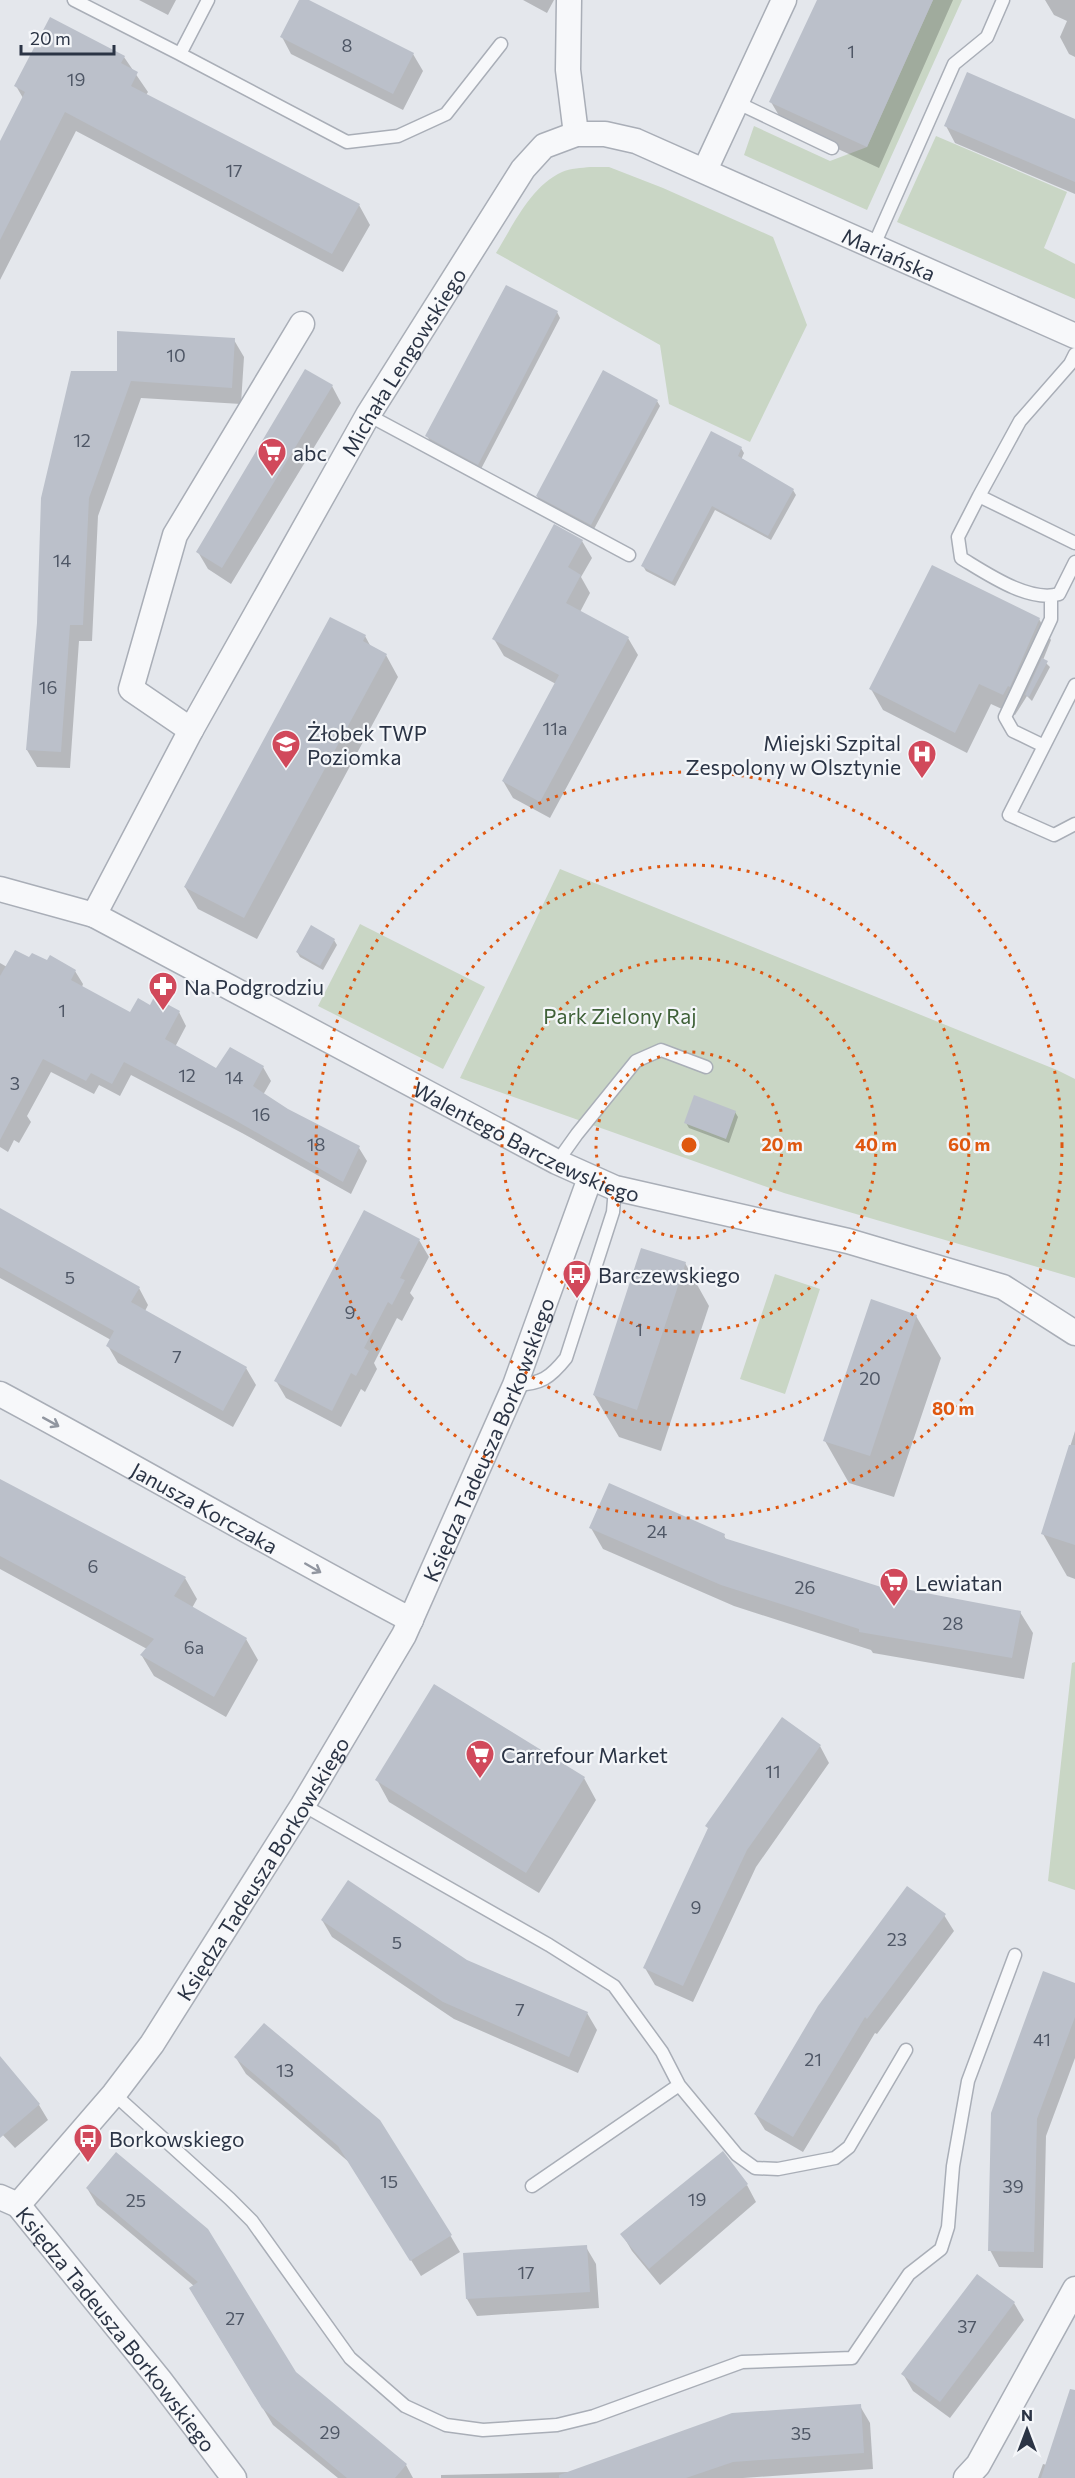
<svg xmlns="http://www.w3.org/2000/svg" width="1075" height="2478" font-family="Commissioner,sans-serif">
<rect width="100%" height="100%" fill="#e4e7ec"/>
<!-- green -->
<path fill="#c9d6c5" d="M 933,0 L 962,0 L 867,210 L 744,155 L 754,126 L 830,161 L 867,147 Z
M 936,136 L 1067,192 L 1044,248 L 1075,264 L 1075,299 L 897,222 Z
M 590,167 L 609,167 L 663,188 L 773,237 L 807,325 L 750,442 L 669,404 L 660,345 L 496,253 C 514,224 530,187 562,172 C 570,168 582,168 590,167 Z
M 560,869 L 1057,1070 L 1075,1079 L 1075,1278 L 784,1193 L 460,1078 Z
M 360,924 L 485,987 L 443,1069 L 318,1006 Z
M 775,1274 L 820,1289 L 785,1394 L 740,1379 Z
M 1075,1662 L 1075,1890 L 1048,1881 L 1072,1663 Z"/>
<!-- shadow -->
<path fill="#0003" d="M 139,0 L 176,0 L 168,15 Z
M 301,0 L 306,0 L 413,54 L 423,71 L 403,110 L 291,54 L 282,37 Z
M 523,0 L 554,0 L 547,13 Z
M 818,0 L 953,0 L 879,168 L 784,124 L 771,102 Z
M 1045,0 L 1075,0 L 1075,57 L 1069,54 L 1060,37 L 1067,21 L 1054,15 Z
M 124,57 L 148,92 L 146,95 L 359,205 L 370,225 L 343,272 L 76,131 L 0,280 L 0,144 L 23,98 L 16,86 Z
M 1075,121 L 1075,194 L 955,143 L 946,126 Z
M 557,312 L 560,318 L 481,469 L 430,441 L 427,436 Z
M 234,340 L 244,357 L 241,404 L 141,398 L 98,516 L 92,641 L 79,641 L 70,768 L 37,767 L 27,750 L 38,623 L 118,372 Z
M 332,386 L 341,403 L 231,584 L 208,569 L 198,552 Z
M 657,401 L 660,406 L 594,529 L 540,501 L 537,496 Z
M 741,448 L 744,453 L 741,460 L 793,490 L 796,495 L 771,540 L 715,510 L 675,586 L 646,571 L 643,566 Z
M 582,541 L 592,558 L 581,577 L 590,593 L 580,612 L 628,638 L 638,655 L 550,818 L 513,798 L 503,781 L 556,684 L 504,656 L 494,639 Z
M 1039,619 L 1051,640 L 1043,660 L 1050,667 L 1032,701 L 1027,696 L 1015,715 L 991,704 L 967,753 L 883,710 L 871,689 Z
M 365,636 L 371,647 L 386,655 L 398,677 L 257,939 L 198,909 L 185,887 Z
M 334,940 L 337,945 L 323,970 L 300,957 L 297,952 Z
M 30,959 L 75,971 L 83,984 L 82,987 L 131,1014 L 151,1007 L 179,1012 L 186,1026 L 175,1047 L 216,1070 L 263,1067 L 271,1081 L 263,1095 L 288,1110 L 359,1148 L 367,1161 L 351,1194 L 242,1133 L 131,1075 L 120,1096 L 99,1085 L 94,1094 L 51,1072 L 27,1116 L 31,1122 L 19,1143 L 14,1140 L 8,1152 L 0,1147 L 0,963 L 7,967 Z
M 735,1112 L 738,1117 L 729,1143 L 689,1128 L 686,1123 Z
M 0,1210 L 139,1288 L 148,1305 L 145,1311 L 246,1368 L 256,1385 L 233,1427 L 118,1363 L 108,1346 L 111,1340 L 0,1278 Z
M 419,1240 L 429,1257 L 410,1293 L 414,1298 L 402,1321 L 397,1318 L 374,1363 L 377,1369 L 365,1392 L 361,1389 L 341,1427 L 286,1398 L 276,1381 Z
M 685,1263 L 709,1306 L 661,1451 L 619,1437 L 594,1395 Z
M 916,1316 L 941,1358 L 894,1497 L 849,1483 L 825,1441 Z
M 1075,1431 L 1075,1579 L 1067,1576 L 1043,1534 Z
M 0,1481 L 185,1578 L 197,1599 L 192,1608 L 246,1639 L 258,1660 L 226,1717 L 154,1676 L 142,1656 L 147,1649 L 0,1569 Z
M 591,1528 L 724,1536 L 727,1541 L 895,1593 L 1020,1612 L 1033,1633 L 1024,1679 L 873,1653 L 871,1650 L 734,1606 L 603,1549 Z
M 820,1746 L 829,1763 L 756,1867 L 693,2002 L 655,1985 L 645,1968 L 709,1830 L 707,1826 Z
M 584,1778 L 596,1800 L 539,1893 L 389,1802 L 377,1780 Z
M 944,1915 L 954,1931 L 877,2034 L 875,2033 L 803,2152 L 765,2130 L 755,2114 Z
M 322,1920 L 467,1961 L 587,2013 L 597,2030 L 578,2073 L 454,2019 L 332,1937 Z
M 1075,1984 L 1075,2058 L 1046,2136 L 1043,2268 L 999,2267 L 990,2250 Z
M 0,2058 L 39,2105 L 48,2120 L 15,2148 L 0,2132 Z
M 236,2058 L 450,2235 L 460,2252 L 421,2276 L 350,2163 L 246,2074 Z
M 116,2154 L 295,2373 L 406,2465 L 413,2478 L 338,2478 L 273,2425 L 200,2305 L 194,2286 L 97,2205 L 87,2188 Z
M 747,2185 L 756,2202 L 660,2285 L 632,2251 L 622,2234 Z
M 586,2247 L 596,2264 L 599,2308 L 477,2316 L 467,2299 L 465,2254 Z
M 1014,2303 L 1024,2320 L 950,2418 L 913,2391 L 903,2374 Z
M 860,2406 L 870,2423 L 873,2469 L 743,2478 L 441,2478 L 441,2475 L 569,2472 Z
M 1075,2406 L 1075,2478 L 1038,2478 L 1043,2464 L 1047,2465 Z"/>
<!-- building -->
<path fill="#bbc0ca" d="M 299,0 L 309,0 L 414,53 L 393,94 L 280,37 Z
M 817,0 L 933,0 L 867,147 L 769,102 Z
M 50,17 L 125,56 L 121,63 L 138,72 L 131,86 L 360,204 L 332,254 L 65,112 L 0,240 L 0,141 L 25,92 L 14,86 Z
M 967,72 L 1075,119 L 1075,182 L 944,126 Z
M 506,285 L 558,311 L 478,465 L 425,436 Z
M 117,331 L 235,338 L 232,388 L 131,381 L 89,498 L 83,625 L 70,625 L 61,752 L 26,750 L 37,623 L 41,498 L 71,371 L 117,371 Z
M 305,369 L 333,385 L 222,568 L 196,552 Z
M 603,370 L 658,400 L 591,525 L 536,496 Z
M 711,431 L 742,447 L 738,456 L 794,489 L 768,536 L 712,506 L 672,582 L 641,566 Z
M 554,524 L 583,540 L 568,567 L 581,575 L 566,603 L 629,637 L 540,802 L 502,781 L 559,675 L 492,639 Z
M 932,565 L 1040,618 L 1010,687 L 1008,686 L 1003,695 L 979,684 L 955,733 L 869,689 Z
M 330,617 L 366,635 L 363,641 L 387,654 L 244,918 L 184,887 Z
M 1042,658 L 1048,661 L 1029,697 L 1025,695 Z
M 311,925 L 335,939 L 320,966 L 296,952 Z
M 15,950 L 29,957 L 32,953 L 47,960 L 50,955 L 76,970 L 71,980 L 130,1012 L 138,998 L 150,1005 L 154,997 L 180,1011 L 165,1039 L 216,1068 L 230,1047 L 264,1066 L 253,1086 L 288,1109 L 360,1146 L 343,1182 L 233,1119 L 124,1062 L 112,1084 L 91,1073 L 86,1081 L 43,1059 L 0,1140 L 0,976 Z
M 694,1095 L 736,1111 L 726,1139 L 684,1123 Z
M 0,1208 L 140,1287 L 131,1302 L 247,1367 L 223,1411 L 106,1346 L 114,1331 L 0,1267 Z
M 364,1210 L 420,1239 L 400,1278 L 405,1280 L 392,1305 L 388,1302 L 364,1348 L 369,1351 L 356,1376 L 351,1373 L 332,1411 L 274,1381 Z
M 641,1248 L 686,1262 L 637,1410 L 593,1395 Z
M 871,1299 L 917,1315 L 870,1456 L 823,1441 Z
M 1069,1445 L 1075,1445 L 1075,1545 L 1041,1534 Z
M 0,1479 L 186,1577 L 174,1596 L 247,1638 L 214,1697 L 140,1655 L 154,1639 L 0,1556 Z
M 609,1483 L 725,1534 L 724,1538 L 894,1591 L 894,1587 L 1021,1611 L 1012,1658 L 859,1632 L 859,1629 L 721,1585 L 589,1528 Z
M 434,1684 L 585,1777 L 526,1873 L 375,1780 Z
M 782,1717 L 821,1745 L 747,1850 L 683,1986 L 643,1968 L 708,1828 L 705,1826 Z
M 348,1880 L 467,1960 L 588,2012 L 569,2057 L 443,2002 L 321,1920 Z
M 907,1886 L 946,1914 L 867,2019 L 865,2017 L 793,2137 L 754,2114 L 818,2006 Z
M 1043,1971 L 1075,1983 L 1075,2017 L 1037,2119 L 1034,2252 L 988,2251 L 991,2113 Z
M 264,2023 L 380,2120 L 452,2235 L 410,2261 L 338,2146 L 234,2057 Z
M 0,2056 L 40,2104 L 0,2138 Z
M 723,2151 L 748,2184 L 649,2269 L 620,2234 Z
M 116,2152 L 208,2229 L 296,2372 L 407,2464 L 395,2478 L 347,2478 L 262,2408 L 189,2288 L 198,2282 L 86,2188 Z
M 587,2245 L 590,2292 L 466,2299 L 463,2253 Z
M 977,2274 L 1015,2302 L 940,2402 L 901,2374 Z
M 1070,2389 L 1075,2390 L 1075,2478 L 1041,2478 Z
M 861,2404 L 864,2453 L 733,2462 L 686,2478 L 559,2478 L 559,2475 L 732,2413 Z"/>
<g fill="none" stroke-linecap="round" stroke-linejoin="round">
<!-- service casing -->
<g stroke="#a9aeb7" stroke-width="15">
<path id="service" d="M 74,0 L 180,54 L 208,0
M 180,54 L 347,142 L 398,136 L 446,114 L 501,44
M 738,103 L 832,148
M 874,245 L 954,64 L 987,37 L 1003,0
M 1075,354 L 1070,364 L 1020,421 L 979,496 L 1075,543
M 368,415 L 629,555
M 979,496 L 958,537 L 961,558 C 986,573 1029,603 1059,594 L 1075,562
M 1075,685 L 1009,815 L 1054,835 L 1075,824
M 1044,746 L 1013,731 L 1005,717 L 1051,619 L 1051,596
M 557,1162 L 577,1134 L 636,1061 L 661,1050 L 706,1067
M 515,1385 C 541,1384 550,1378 566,1358 L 613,1212 L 615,1188
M 303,1805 L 549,1945 L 614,1986 L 662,2052 L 679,2085 L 737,2155 L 755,2168 L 778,2169 L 835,2158 L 849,2147 L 906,2050
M 114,2094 L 230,2199 L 252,2221 L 350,2358 L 405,2406 L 446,2425 L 483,2430 L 557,2425 L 594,2416 L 742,2362 L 852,2358 L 909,2274 L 941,2249 L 948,2227 L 953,2166 L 968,2081 L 1015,1955
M 532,2186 L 679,2085"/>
</g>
<!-- minor casing -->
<g stroke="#a9aeb7" stroke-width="27">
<g id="minor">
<path d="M 569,0 L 568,70 L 576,134"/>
<path d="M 705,170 L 784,0"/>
<path d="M 191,730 L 131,689 L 175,535 L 302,324"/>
<path id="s1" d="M 0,889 L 94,915 L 557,1162 L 615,1188 L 848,1241 L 1003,1287 L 1075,1333"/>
<path id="s2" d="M 94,915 L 191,730 L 368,415 L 523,169 L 544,146 L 576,134 L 605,134 L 636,141 L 1075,336"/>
<path id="s3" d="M 0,1394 C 138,1468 273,1547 411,1620"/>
<path id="s4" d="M 0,2197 L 18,2205 L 159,2379 L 234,2478"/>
<path id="s5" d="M 18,2205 L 114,2094 L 152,2044 L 303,1805 L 404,1635 L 515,1385 L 590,1178"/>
<path d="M 966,2478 L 978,2465 L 1075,2289"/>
</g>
</g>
<!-- service -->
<use href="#service" stroke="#f7f8fa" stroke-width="12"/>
<!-- minor -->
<use href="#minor" stroke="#f7f8fa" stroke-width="24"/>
</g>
<!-- one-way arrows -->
<defs><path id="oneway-shaft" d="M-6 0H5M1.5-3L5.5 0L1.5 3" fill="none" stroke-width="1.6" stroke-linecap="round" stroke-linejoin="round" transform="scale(1.5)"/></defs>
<g stroke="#9196a0">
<use href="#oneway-shaft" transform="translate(51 1422) rotate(29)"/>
<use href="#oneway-shaft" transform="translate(313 1568) rotate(30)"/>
</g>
<!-- distance rings -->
<g fill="none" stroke="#df570f" stroke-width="3" stroke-dasharray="3 6">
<circle cx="689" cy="1145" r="93"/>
<circle cx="689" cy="1145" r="187"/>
<circle cx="689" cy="1145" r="280"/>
<circle cx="689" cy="1145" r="373"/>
</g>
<!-- icons -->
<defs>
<g id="supermarket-pin" transform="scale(1.5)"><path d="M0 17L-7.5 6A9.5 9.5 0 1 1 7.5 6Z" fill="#d1495b" stroke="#f4f6f9"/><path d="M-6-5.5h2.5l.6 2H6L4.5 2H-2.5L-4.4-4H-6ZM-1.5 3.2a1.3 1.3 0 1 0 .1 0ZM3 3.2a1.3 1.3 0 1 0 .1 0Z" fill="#fff"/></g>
<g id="school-pin" transform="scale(1.5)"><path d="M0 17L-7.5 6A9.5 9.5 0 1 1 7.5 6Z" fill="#d1495b" stroke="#f4f6f9"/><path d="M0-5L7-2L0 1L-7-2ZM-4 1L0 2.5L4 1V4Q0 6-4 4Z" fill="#fff"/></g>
<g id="hospital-pin" transform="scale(1.5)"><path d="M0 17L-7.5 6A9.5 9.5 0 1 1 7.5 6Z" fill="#d1495b" stroke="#f4f6f9"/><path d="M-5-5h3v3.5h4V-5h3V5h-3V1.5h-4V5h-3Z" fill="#fff"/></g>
<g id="pharmacy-pin" transform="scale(1.5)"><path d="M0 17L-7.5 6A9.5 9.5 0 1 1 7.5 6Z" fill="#d1495b" stroke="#f4f6f9"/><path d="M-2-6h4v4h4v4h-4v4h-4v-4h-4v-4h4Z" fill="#fff"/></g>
<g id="bus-pin" transform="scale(1.5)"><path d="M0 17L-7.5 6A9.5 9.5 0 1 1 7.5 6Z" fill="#d1495b" stroke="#f4f6f9"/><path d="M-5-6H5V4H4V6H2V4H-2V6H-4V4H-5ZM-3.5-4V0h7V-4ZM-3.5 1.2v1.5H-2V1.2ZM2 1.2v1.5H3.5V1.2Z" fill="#fff"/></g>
</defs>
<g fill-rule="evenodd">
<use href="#supermarket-pin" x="272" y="452"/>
<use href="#school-pin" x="286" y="744"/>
<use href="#hospital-pin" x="922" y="754"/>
<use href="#pharmacy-pin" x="163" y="986"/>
<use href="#bus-pin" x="577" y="1274"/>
<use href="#supermarket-pin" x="894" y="1582"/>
<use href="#supermarket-pin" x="480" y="1754"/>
<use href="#bus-pin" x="88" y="2138"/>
</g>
<g text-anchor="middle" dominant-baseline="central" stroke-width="4.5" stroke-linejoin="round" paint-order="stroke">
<!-- number labels -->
<g font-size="18" fill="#4f5766">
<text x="347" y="45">8</text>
<text x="851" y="51">1</text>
<text x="76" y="79">19</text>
<text x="234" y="170">17</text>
<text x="176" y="355">10</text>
<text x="82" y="440">12</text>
<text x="62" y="560">14</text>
<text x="48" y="687">16</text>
<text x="555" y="728">11a</text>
<text x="62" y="1010">1</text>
<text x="187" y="1075">12</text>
<text x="234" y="1077">14</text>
<text x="15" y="1083">3</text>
<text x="261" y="1114">16</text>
<text x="316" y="1144">18</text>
<text x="70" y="1277">5</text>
<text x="350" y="1312">9</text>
<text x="639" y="1329">1</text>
<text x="177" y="1356">7</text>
<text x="870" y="1378">20</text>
<text x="657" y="1531">24</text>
<text x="93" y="1566">6</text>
<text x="805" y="1587">26</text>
<text x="953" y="1623">28</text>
<text x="194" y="1647">6a</text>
<text x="773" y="1771">11</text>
<text x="696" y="1907">9</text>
<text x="897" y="1939">23</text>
<text x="397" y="1942">5</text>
<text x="520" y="2009">7</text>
<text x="1042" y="2039">41</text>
<text x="813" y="2059">21</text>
<text x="285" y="2070">13</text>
<text x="389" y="2181">15</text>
<text x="1013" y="2186">39</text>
<text x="697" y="2199">19</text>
<text x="136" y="2200">25</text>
<text x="526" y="2272">17</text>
<text x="235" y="2318">27</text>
<text x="967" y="2326">37</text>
<text x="330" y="2432">29</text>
<text x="801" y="2433">35</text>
</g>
<!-- street labels -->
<g font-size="21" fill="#2b3445" stroke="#f4f6f9">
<text stroke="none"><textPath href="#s2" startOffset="1264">Mariańska</textPath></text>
<text stroke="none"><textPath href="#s2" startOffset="634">Michała Lengowskiego</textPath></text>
<text stroke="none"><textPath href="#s1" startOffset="586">Walentego Barczewskiego</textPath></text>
<text stroke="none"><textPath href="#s5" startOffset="903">Księdza Tadeusza Borkowskiego</textPath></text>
<text stroke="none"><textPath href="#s3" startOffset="234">Janusza Korczaka</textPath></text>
<text stroke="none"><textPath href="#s5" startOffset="417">Księdza Tadeusza Borkowskiego</textPath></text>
<text stroke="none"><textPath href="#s4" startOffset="178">Księdza Tadeusza Borkowskiego</textPath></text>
</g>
<!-- poi labels -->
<g font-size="21" fill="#2b3445" stroke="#f4f6f9" text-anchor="start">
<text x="293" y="452">abc</text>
<text x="307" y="732">Żłobek TWP<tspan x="307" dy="24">Poziomka</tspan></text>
<text x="901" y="742" text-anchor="end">Miejski Szpital<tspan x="901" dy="24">Zespolony w Olsztynie</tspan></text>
<text x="184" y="986">Na Podgrodziu</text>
<text x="598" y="1274">Barczewskiego</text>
<text x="915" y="1582">Lewiatan</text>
<text x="501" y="1754">Carrefour Market</text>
<text x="109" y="2138">Borkowskiego</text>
</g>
<!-- park labels -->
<g font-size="21" fill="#3f6138" stroke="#f4f6f9">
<text x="620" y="1015">Park Zielony Raj</text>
</g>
</g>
<circle cx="689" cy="1145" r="9" fill="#df570f" stroke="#f4f6f9" stroke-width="3"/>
<g font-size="18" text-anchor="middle" font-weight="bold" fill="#df570f" stroke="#f4f6f9" stroke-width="4.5" stroke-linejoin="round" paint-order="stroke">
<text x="782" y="1151">20 m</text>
<text x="876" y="1151">40 m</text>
<text x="969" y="1151">60 m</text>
<text x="953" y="1415">80 m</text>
</g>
<!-- north arrow -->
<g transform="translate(1027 2430)" stroke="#f4f6f9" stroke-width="4.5" paint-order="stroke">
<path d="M0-4.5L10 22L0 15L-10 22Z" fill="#2b3445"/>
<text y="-9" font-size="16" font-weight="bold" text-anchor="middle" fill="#2b3445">N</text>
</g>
<!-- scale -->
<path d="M21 45v9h93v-9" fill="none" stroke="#2b3445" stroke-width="3"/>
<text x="30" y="45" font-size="18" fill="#2b3445" stroke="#f4f6f9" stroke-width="4.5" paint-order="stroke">20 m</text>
</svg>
